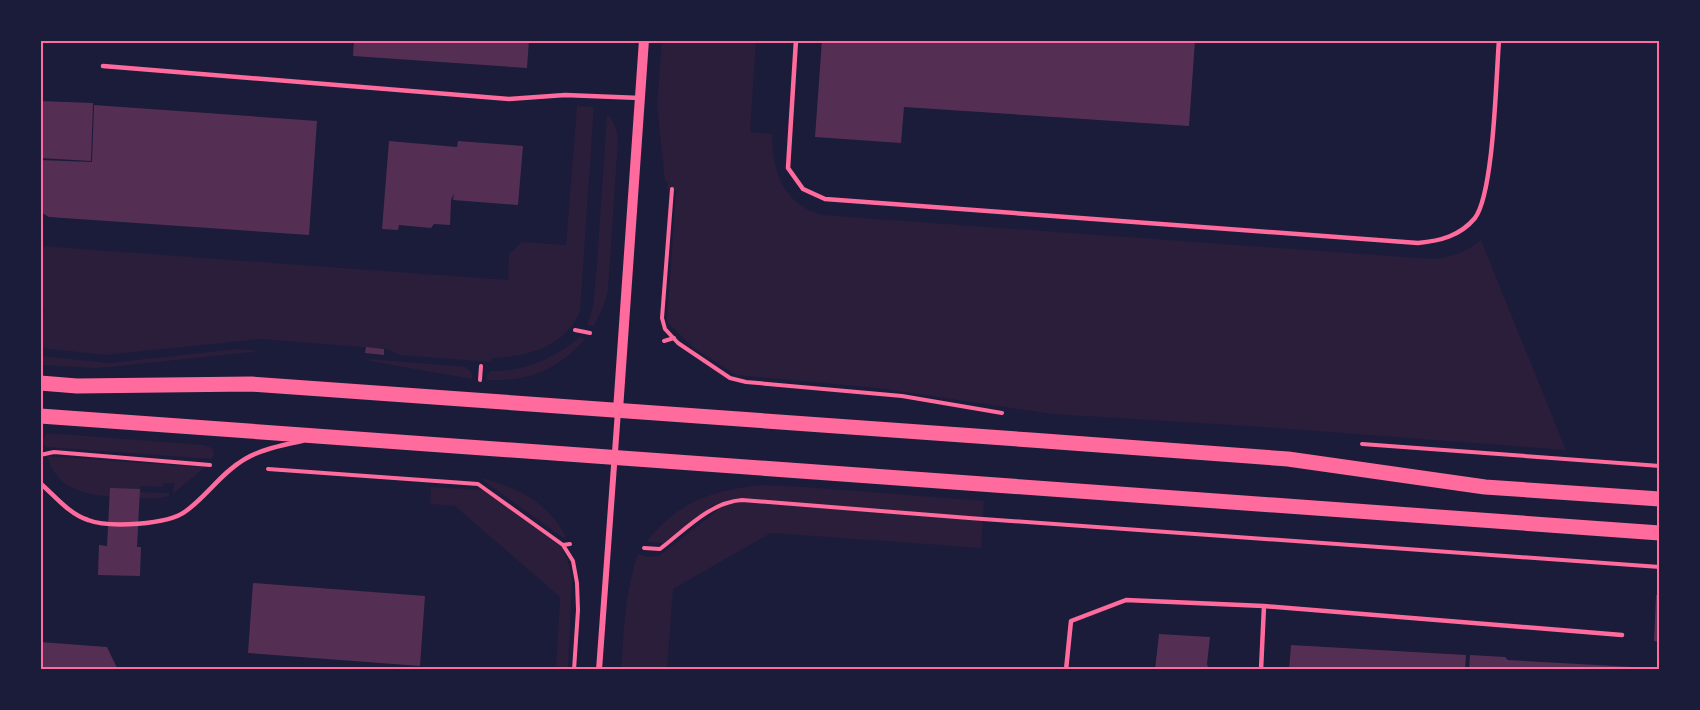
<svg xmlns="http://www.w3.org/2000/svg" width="1700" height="710" font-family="'PT Sans',sans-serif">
<rect width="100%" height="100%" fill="#1b1b3a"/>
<!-- green -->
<path fill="#2a1e3b" d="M 662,41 L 756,41 L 750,132 L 772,134 C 773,172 782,203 822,215 L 1431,259 C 1450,258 1466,252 1481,240 L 1566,450 L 1264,427 L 1052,414 L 878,388 L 736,375 L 694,348 L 667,322 L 676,190 L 667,189 L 668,182 L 665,182 L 657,104 Z
M 577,106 L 594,107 L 580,311 C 566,347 527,357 492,358 L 491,362 L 400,355 L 387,349 L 260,339 L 105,355 L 41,348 L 41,318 L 43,318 L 44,310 L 41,310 L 40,246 L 508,280 L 509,254 L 522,242 L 566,245 Z
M 607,114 C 615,122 617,129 618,140 L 608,290 L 604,305 L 594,326 L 587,325 L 593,307 L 597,264 Z
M 580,337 L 585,339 C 558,370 528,382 487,380 L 487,374 L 491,371 C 526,371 553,359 580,337 Z
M 237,349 L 261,351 L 110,367 L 93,368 L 41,365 L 41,356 L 109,363 Z
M 369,359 L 466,367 L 472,373 L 472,379 L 369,361 Z
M 46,433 L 204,445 L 212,448 L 214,454 L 212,459 L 46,447 L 43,442 Z
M 47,456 L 185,466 L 205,467 L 173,494 L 174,483 L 164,483 L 163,487 L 140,486 L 141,492 L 169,493 L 169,496 C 155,500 141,498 127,498 C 93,495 58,495 47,456 Z
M 480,478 C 516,486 549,503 566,537 L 562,537 Z
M 761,485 L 805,487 L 984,501 L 981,548 L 771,533 L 673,589 L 667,669 L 621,670 C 624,629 625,592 638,554 L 648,557 L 659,556 L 719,509 L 713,505 L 663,543 L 646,542 C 679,501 710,491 761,485 Z
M 431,487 L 483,490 L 562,547 L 569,565 L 572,580 L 568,669 L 556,669 L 560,597 L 455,506 L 430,504 Z"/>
<!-- building -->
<path fill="#542f53" d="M 354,40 L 529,40 L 527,68 L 353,56 Z
M 822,40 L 1195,40 L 1189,126 L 904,107 L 901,143 L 815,137 Z
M 40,101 L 93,103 L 91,161 L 40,158 Z
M 94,105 L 317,121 L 309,235 L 49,217 L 40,212 L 40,160 L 92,162 Z
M 389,141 L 457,147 L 458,141 L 523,146 L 518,205 L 453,200 L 454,193 L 451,200 L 450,225 L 434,224 L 431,228 L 399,225 L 398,230 L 382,229 Z
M 366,347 L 384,349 L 384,355 L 365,353 Z
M 110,488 L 140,489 L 137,547 L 141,547 L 140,576 L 98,575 L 99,545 L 107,546 Z
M 253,583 L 425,596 L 420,666 L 248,653 Z
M 1656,595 L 1660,596 L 1660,642 L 1654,641 Z
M 1159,634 L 1210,637 L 1207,664 L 1209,670 L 1155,670 Z
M 40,642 L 107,647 L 118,670 L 40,670 Z
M 1291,645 L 1466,655 L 1465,670 L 1289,670 Z
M 1470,655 L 1505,657 L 1508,660 L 1652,668 L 1651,670 L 1469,670 Z"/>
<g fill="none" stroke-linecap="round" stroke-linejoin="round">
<!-- path -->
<path stroke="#ff6b9d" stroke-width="4" d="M 672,189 L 662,318 L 665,329 L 678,343 L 730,378 L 746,382 L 902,396 L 1002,413
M 575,330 L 590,333
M 664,341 L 674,338
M 480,380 L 481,366
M 1362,444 L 1660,466
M 40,455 L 54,452 L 210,465
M 268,469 L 478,484 L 563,545 L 573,561 L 577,583 L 578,610 L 574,670
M 563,545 L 570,544
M 644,548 L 660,549 C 684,531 710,502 742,500 L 969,518 L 1660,567"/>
<!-- service -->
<path stroke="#ff6b9d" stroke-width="4.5" d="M 796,40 L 788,168 L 803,189 L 825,199 L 1418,243 C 1440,241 1460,236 1475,218 C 1494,192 1496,77 1499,40
M 103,66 L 509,99 L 565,95 L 640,98
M 40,483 C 55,496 69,514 88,520 C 109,528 168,525 186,511 C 207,496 222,472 245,459 C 262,449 283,445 302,441
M 1264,606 L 1622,635
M 1066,670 L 1071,621 L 1126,600 L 1264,606 L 1261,670"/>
<!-- minor -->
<path stroke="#ff6b9d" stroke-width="6" d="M 599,670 L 618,411"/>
<!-- tertiary -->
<path stroke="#ff6b9d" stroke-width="10" d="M 618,410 L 644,40"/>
<!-- primary -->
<path stroke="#ff6b9d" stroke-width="15" d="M 40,383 L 77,386 L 251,384 L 1031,440 L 1288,459 L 1485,487 L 1660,499
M 40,416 L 1660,533"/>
</g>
<!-- border -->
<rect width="1700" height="710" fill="none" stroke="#1b1b3a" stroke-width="84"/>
<rect x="42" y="42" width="1616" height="626" fill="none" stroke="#ff6b9d" stroke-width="2"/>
</svg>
